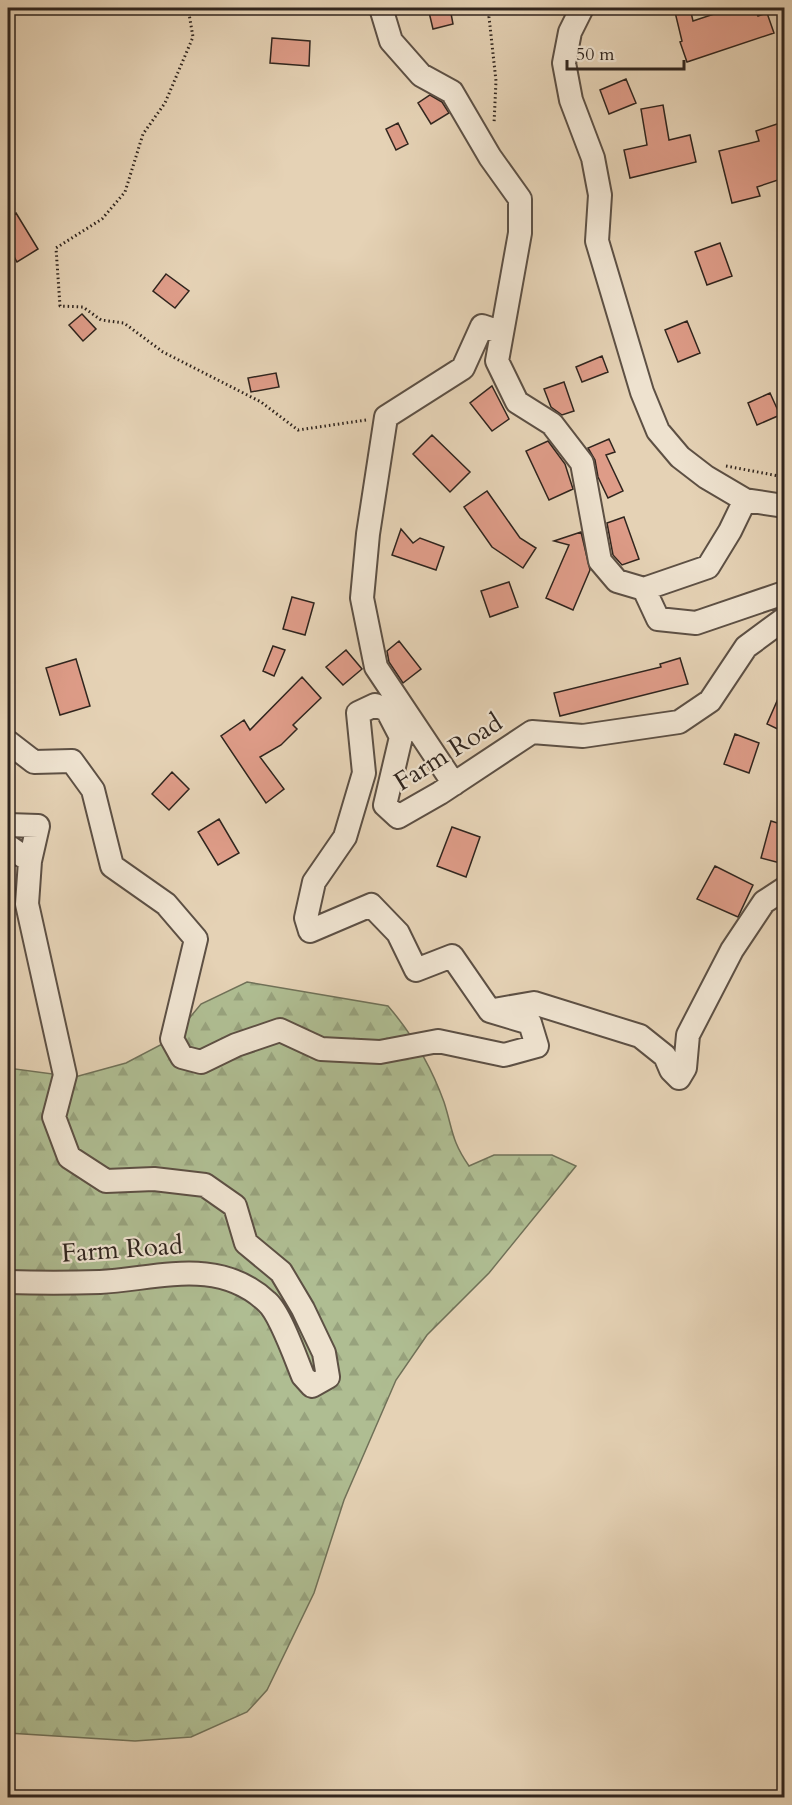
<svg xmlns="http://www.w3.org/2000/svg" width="792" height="1805" font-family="Cardo,serif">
<defs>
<pattern id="forest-firs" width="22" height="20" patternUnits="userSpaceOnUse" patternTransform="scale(1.5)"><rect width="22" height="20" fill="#afbd92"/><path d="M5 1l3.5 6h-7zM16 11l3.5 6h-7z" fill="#97a27d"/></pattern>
</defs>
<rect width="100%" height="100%" fill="#e5d2b5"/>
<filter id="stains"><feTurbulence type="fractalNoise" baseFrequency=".00333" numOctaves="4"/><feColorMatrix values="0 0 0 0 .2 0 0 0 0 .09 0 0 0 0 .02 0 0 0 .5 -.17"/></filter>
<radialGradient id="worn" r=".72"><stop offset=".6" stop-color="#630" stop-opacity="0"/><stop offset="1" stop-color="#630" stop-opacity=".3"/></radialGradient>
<!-- forest -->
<path fill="url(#forest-firs)" stroke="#707158" stroke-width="1.5" d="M 247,982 L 388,1006 C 413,1035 431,1066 444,1102 C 453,1130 451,1140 469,1166 L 494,1155 L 552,1155 L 576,1166 L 489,1273 L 427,1335 L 396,1380 L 344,1500 L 314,1593 L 267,1690 L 247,1712 L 191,1737 L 135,1741 L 8,1733 L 8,1068 L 75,1077 L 126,1063 L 172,1039 L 201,1004 Z"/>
<!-- building -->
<path fill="#de9c88" stroke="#30251e" stroke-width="1.5" d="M 428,8 L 450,8 L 453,24 L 433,29 Z
M 674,8 L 690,8 L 693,21 L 732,8 L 755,8 L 758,16 L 767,13 L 774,33 L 687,62 L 680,42 L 682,41 Z
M 272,38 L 310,41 L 309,66 L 270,63 Z
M 626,79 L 636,103 L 609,114 L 600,90 Z
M 430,95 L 442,102 L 449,113 L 431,124 L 418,103 Z
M 663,105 L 669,140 L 690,135 L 696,162 L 630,178 L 624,150 L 647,145 L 641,109 Z
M 398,123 L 408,144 L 396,150 L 386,129 Z
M 780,123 L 784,136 L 784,178 L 757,187 L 760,196 L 732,203 L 719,151 L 759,141 L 756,131 Z
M 16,213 L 38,249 L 17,262 L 8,246 L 8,218 Z
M 720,243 L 732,276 L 707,285 L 695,252 Z
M 166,274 L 189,291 L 175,308 L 153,291 Z
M 82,314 L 96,329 L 83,341 L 69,325 Z
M 687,321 L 700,353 L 678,362 L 665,330 Z
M 602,356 L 608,372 L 582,382 L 576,367 Z
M 276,373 L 279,387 L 251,392 L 248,378 Z
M 564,382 L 574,411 L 562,415 L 551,407 L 544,389 Z
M 492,386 L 509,419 L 492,431 L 470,403 Z
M 770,393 L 780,415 L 757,425 L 748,403 Z
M 432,435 L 470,472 L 450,492 L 413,454 Z
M 609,439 L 615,452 L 606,455 L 623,491 L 608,498 L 598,477 L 595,460 L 588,448 Z
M 548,441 L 565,464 L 573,489 L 549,500 L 526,451 Z
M 487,491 L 520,538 L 536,548 L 523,568 L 492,547 L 464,507 Z
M 624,517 L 639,559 L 622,565 L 613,555 L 607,523 Z
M 401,529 L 413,543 L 420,538 L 444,547 L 436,570 L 392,555 Z
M 581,532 L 590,570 L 573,610 L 546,598 L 569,545 L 554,541 Z
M 509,582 L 518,607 L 490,617 L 481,591 Z
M 292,597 L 314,603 L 305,635 L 283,629 Z
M 399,641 L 421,669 L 403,683 L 389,662 L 387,651 Z
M 273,646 L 285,650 L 274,676 L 263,671 Z
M 346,650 L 362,669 L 343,685 L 326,667 Z
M 680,658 L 688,684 L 560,716 L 554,693 L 661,667 L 660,664 Z
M 76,659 L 90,706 L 60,715 L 46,668 Z
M 302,677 L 321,698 L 293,725 L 297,729 L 281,745 L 260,757 L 284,789 L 266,803 L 221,736 L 244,720 L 250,730 Z
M 784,685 L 784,732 L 767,724 Z
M 735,734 L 759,743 L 749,773 L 724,764 Z
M 172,772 L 189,789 L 169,810 L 152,794 Z
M 219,819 L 239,853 L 218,865 L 198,832 Z
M 771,821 L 784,825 L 784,864 L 761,858 Z
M 452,827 L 480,837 L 466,877 L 437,866 Z
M 715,866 L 753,885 L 738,917 L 697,899 Z"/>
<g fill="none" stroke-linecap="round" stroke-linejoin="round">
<!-- minor casing -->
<g stroke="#5d5044" stroke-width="26">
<path id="minor" d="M 381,8 L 391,41 L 421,75 L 452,92 L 490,157 L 520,199 L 520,233 L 497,361 L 517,402 L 552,424 L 582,463 L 600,561 L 617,581 L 644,589
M 582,8 L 570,32 L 564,63 L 571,100 L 593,158 L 600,195 L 597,241 L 642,392 L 658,431 L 680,457 L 706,477 L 745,500 L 784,506
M 745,500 L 730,531 L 708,567 L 644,589 L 658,619 L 696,623 L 784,593
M 8,742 L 34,762 L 72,761 L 93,790 L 112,866 L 166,904 L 196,939 L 172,1039 L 182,1057 L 201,1062 L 236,1045 L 280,1030 L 321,1049 L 380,1052 L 438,1041 L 504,1055 L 537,1046 L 530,1023 L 490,1011 L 452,956 L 416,970 L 398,933 L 371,905 L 310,931 L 306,918 L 314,882 L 345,837 L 364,773 L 358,713 L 375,705 L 387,710 L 401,737 L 385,805 L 398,817 L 440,793 L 532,732 L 583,736 L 679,722 L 710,701 L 746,647 L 784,619
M 454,784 L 376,667 L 362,598 L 368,534 L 386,417 L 463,368 L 482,326 L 500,332
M 8,825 L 38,826 L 30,861 L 27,904 L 65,1075 L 54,1117 L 69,1157 L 106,1181 L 154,1179 L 205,1185 L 235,1206 L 246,1243 L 281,1272 L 303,1309 L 324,1353 L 328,1377 L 312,1386 L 303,1376 C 296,1359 280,1313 267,1302 C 218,1256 157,1279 100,1282 C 69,1283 38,1283 8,1282
M 8,846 L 30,861
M 494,1010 L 534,1003 L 640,1036 L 665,1056 L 671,1070 L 679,1078 L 685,1068 L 688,1035 L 732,950 L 764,902 L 784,889"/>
</g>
<!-- path -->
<path stroke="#30251e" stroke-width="3" stroke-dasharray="1.5 3" stroke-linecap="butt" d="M 188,8 L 193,37 L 165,103 L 143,134 L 125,192 L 102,219 L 56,248 L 60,306 L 83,307 L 101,320 L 124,323 L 163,352 L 261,402 L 298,430 L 366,420
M 492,8 L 489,17 L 496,81 L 494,124
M 726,466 L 784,477"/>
<!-- minor -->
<use href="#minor" stroke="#eee2cf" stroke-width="22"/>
</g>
<g text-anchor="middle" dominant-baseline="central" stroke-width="4.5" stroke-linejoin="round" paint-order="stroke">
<!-- street labels -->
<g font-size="26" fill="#30251e" stroke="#eee2cf">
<text transform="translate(448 752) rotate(-32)">Farm Road</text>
<text transform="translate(122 1249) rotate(-4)">Farm Road</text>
</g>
</g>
<!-- margin -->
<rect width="792" height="1805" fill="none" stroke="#e5d2b5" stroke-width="30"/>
<rect x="9" y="9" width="774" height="1787" fill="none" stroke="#30251e" stroke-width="3"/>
<rect x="15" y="15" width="762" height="1775" fill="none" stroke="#30251e" stroke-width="1.5"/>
<!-- scale -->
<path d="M567 60v9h117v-9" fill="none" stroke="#30251e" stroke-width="3"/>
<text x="576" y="60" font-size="18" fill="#30251e" stroke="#eee2cf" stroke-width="4.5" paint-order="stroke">50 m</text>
<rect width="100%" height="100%" filter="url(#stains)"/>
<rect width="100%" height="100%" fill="url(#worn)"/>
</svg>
